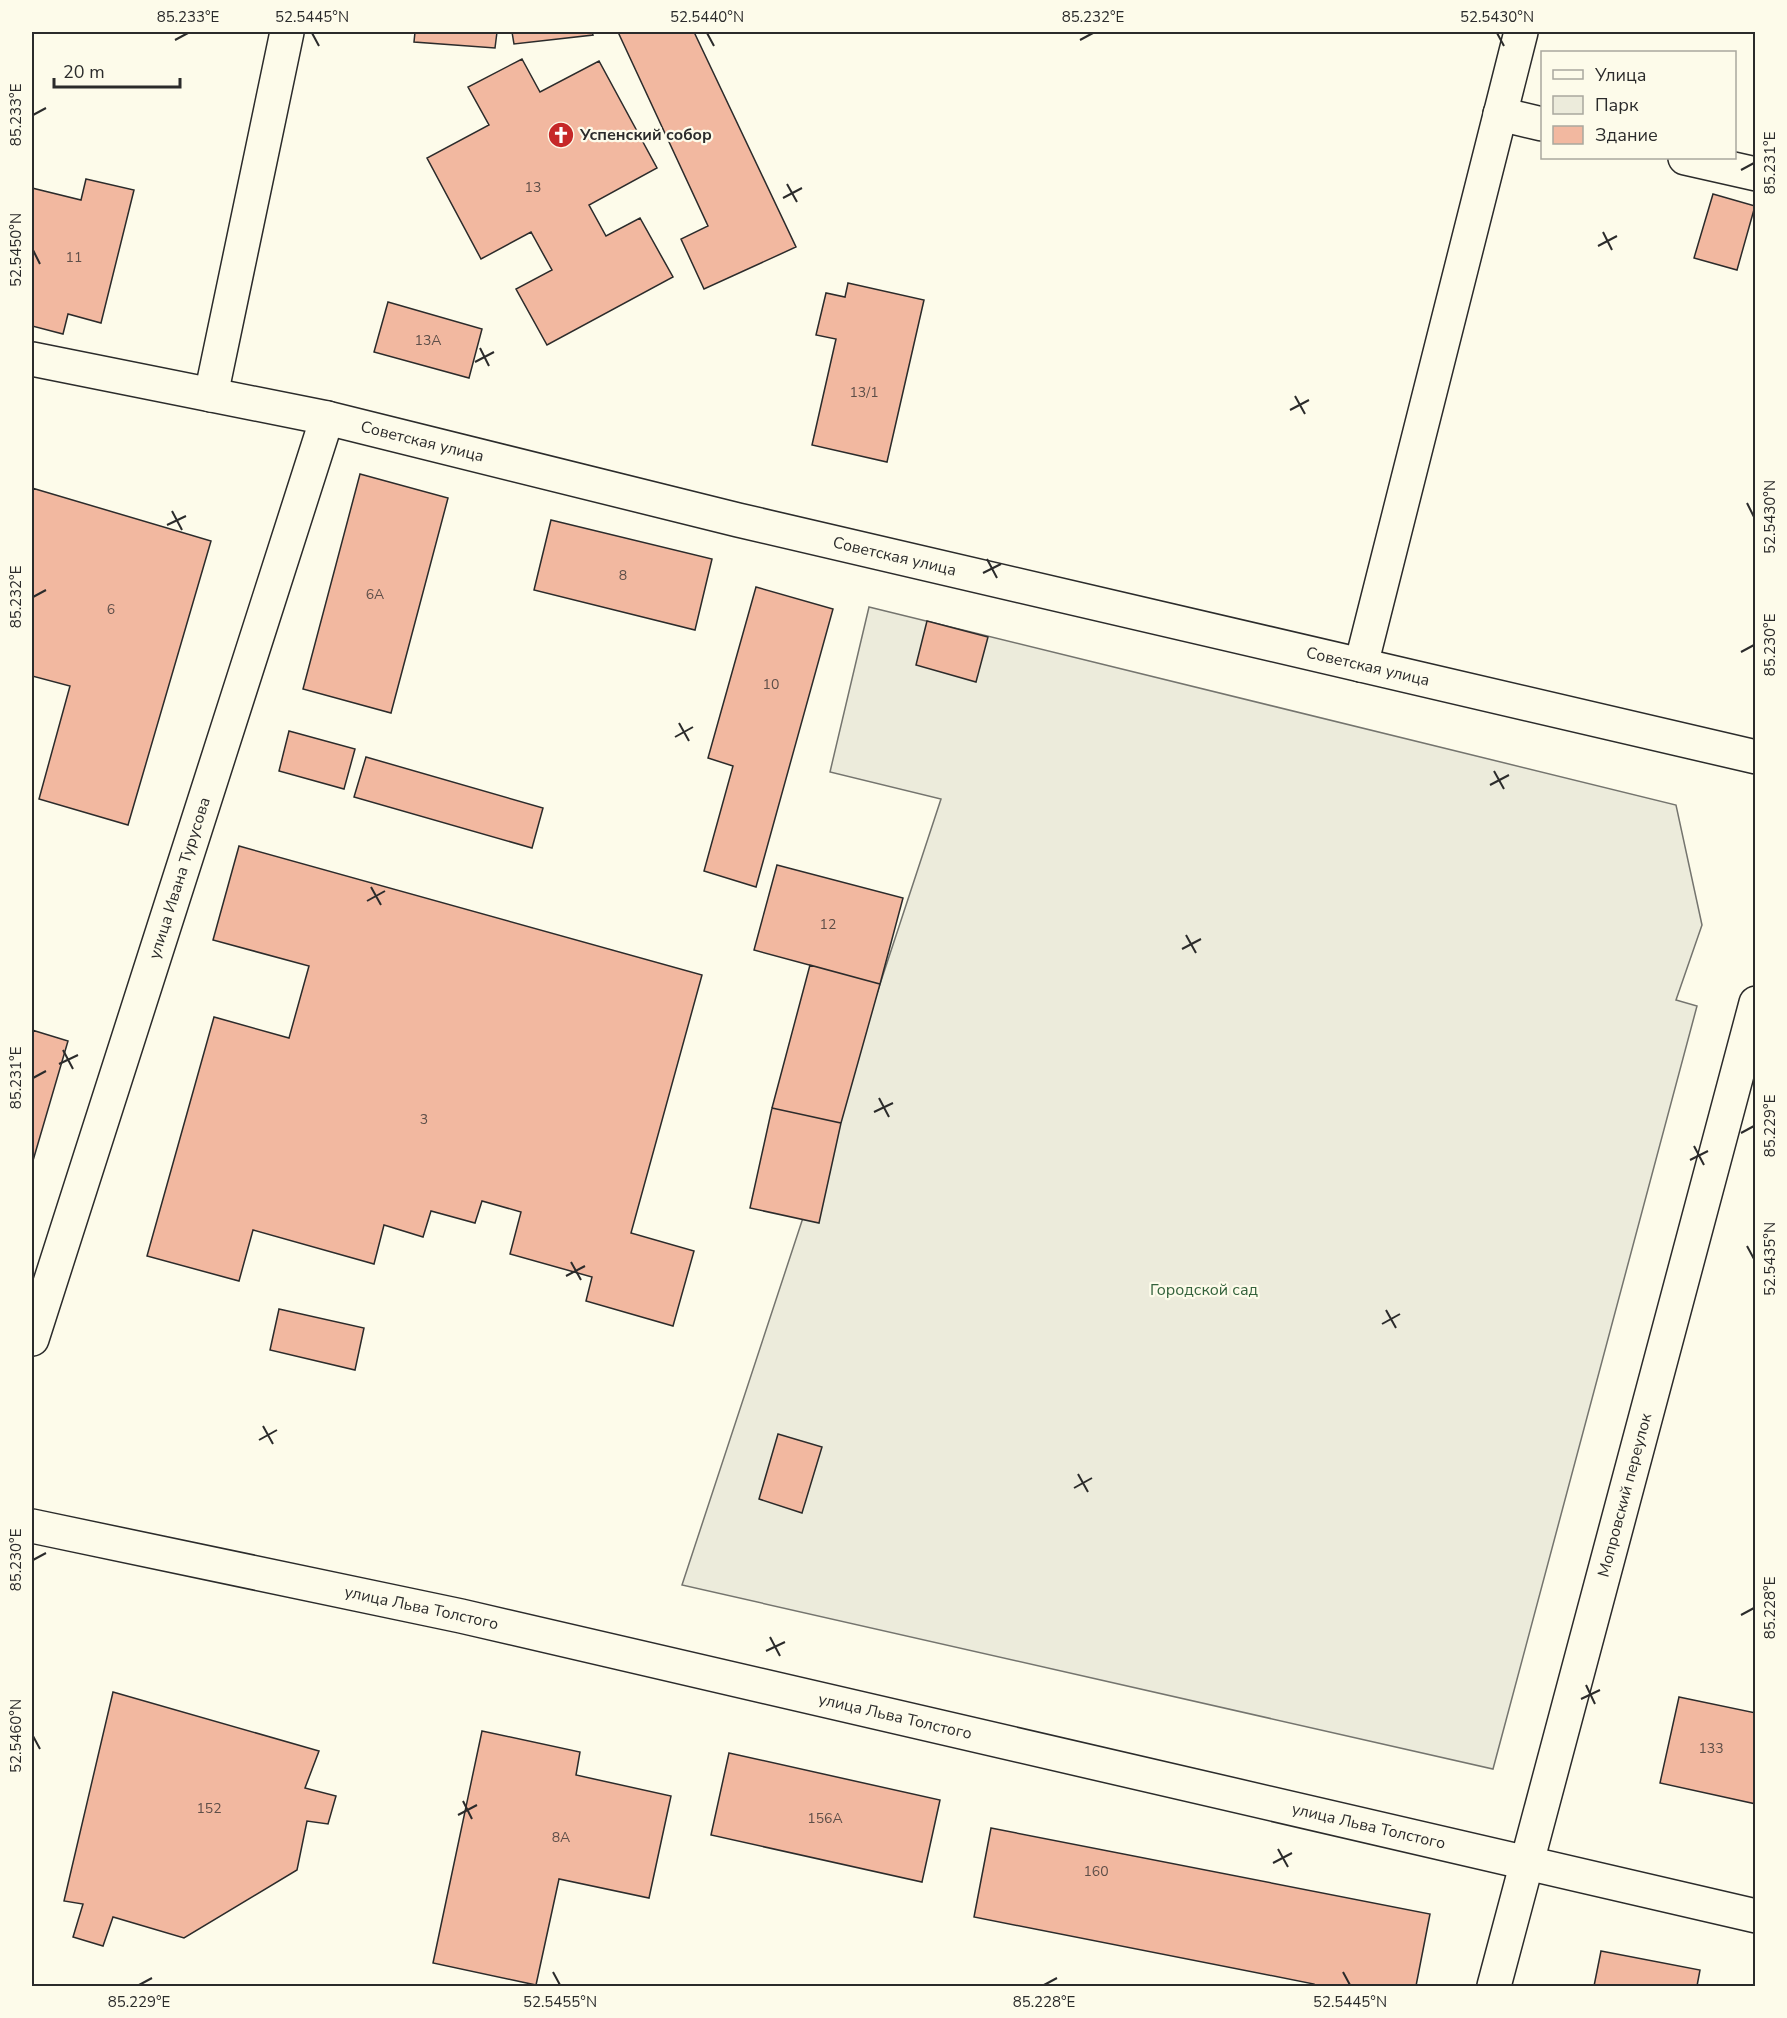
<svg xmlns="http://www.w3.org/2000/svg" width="1787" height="2018" font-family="'Nunito Sans',sans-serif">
<rect width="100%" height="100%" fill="#fdfbea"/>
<!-- green -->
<path fill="#ecebdb" stroke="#74746e" stroke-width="1.5" d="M 869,607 L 1676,805 L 1702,925 L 1676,1000 L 1697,1006 L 1493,1769 L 682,1585 L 941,799 L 830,772 Z"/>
<!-- building -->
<path fill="#f2b8a0" stroke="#2b2b2b" stroke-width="1.5" d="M 415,32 L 497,32 L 495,48 L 414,42 Z
M 512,32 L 592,32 L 593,35 L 514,44 Z
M 618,32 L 694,32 L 796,247 L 704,289 L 681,239 L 708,226 Z
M 522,59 L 540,92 L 599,61 L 657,168 L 589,205 L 606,236 L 640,218 L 673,277 L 547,345 L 516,289 L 552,270 L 531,232 L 481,259 L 427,158 L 489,125 L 468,87 Z
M 86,179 L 134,190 L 101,323 L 68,314 L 63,334 L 32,326 L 32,188 L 81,200 Z
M 1713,194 L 1755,206 L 1737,270 L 1694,258 Z
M 848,283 L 924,300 L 887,462 L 812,445 L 836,339 L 816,335 L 826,293 L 845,297 Z
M 388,302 L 482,329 L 469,378 L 374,352 Z
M 360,474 L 448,498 L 391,713 L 303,689 Z
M 32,488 L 211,541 L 128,825 L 39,799 L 70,686 L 32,676 Z
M 551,520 L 712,559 L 695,630 L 534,590 Z
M 756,587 L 833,609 L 756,887 L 704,871 L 733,766 L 708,758 Z
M 927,621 L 988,637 L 976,682 L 916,665 Z
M 289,731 L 355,749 L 344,789 L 279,771 Z
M 366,757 L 543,808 L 532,848 L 354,797 Z
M 239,846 L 702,975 L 631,1233 L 694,1251 L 673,1326 L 586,1301 L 592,1277 L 510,1254 L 521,1212 L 482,1201 L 475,1223 L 431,1211 L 423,1237 L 384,1225 L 374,1264 L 253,1230 L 239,1281 L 147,1256 L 214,1017 L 289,1038 L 309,966 L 213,940 Z
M 777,865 L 903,898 L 880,984 L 754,950 Z
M 810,965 L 880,984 L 841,1123 L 772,1108 Z
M 32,1030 L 68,1041 L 32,1164 Z
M 772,1108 L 841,1123 L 819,1223 L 750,1208 Z
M 279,1309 L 364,1328 L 355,1370 L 270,1350 Z
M 778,1434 L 822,1447 L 802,1513 L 759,1499 Z
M 113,1692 L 319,1751 L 305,1788 L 336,1796 L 328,1824 L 307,1821 L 297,1870 L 184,1938 L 113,1917 L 103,1946 L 73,1937 L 83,1904 L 64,1901 Z
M 1679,1697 L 1756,1713 L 1756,1804 L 1660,1783 Z
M 482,1731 L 580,1752 L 576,1775 L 671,1796 L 649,1898 L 559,1879 L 536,1985 L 433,1963 Z
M 729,1753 L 940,1800 L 922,1882 L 711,1835 Z
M 991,1828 L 1430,1914 L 1416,1986 L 1314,1986 L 1314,1984 L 974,1917 Z
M 1601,1951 L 1700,1970 L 1697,1986 L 1594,1986 Z"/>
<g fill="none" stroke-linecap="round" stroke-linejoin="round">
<!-- minor casing -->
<g stroke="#2b2b2b" stroke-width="36">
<g id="minor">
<path d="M 1500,114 L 1542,124"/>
<path d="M 1685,158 L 1756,174"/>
<path id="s1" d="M 32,359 L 327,418 L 738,520 L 1756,757"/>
<path d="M 211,395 L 287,32"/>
<path d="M 1361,665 L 1521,32"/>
<path id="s2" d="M 32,1339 L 327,418"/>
<path id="s3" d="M 32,1526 L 461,1616 L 1756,1916"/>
<path id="s4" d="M 1494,1986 L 1756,1003"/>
</g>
</g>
<!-- minor -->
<use href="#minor" stroke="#fdfbea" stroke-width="33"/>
</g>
<!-- ticks -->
<path fill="none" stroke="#2b2b2b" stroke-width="2" d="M 312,33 L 319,46M 707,33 L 714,46M 1497,33 L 1504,46M 175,40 L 188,33M 1080,40 L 1093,33M 33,115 L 46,108M 1741,170 L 1754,163M 787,184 L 797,202M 783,198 L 802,188M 1603,232 L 1612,250M 1598,246 L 1617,236M 33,250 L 40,264M 480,348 L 489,366M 475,362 L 494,352M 1295,396 L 1305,414M 1290,410 L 1309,400M 1747,503 L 1754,517M 172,511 L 182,530M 167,525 L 186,516M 987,559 L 997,578M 983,573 L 1001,564M 33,597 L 46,590M 1741,652 L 1754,645M 679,723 L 689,741M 675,737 L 693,727M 1494,771 L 1504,789M 1490,785 L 1509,775M 371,887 L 381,905M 367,901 L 385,891M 1186,935 L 1196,953M 1182,949 L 1201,939M 63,1050 L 73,1069M 59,1064 L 78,1055M 33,1078 L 46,1071M 879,1098 L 889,1117M 874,1112 L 893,1103M 1741,1133 L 1754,1126M 1694,1146 L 1704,1165M 1690,1160 L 1708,1151M 1747,1246 L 1754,1259M 571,1262 L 581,1280M 566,1276 L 585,1266M 1386,1310 L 1396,1328M 1382,1324 L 1400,1314M 263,1426 L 273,1444M 259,1440 L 277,1430M 1078,1474 L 1088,1492M 1074,1488 L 1092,1478M 33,1560 L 46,1553M 1741,1615 L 1754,1608M 770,1637 L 780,1656M 766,1651 L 785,1642M 1586,1685 L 1595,1704M 1581,1699 L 1600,1690M 33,1736 L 40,1749M 463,1801 L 472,1819M 458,1815 L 477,1805M 1278,1849 L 1288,1867M 1273,1863 L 1292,1853M 553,1972 L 560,1985M 1343,1972 L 1350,1985M 139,1985 L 152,1978M 1044,1985 L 1057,1978"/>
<!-- icons -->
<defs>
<g id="church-disc" transform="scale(1.35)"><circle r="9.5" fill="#c62828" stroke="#fdfbea"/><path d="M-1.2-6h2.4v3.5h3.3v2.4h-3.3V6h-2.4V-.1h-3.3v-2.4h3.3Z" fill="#fff"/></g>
</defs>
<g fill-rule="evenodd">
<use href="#church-disc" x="561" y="135"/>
</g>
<g text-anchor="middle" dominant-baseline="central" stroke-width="4.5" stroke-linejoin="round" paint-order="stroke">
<!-- number labels -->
<g font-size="14" fill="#5d4e48">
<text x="533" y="187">13</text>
<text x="74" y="257">11</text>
<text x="428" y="340">13А</text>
<text x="864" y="392">13/1</text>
<text x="623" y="575">8</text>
<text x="375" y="594">6А</text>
<text x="111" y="609">6</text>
<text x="771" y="684">10</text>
<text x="828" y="924">12</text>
<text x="424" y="1119">3</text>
<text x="1711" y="1748">133</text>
<text x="209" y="1808">152</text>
<text x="825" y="1818">156А</text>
<text x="561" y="1837">8А</text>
<text x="1096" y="1871">160</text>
</g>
<!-- poi labels -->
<g font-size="16" font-weight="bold" fill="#2b2b2b" stroke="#fdfbea" text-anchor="start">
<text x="580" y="135">Успенский собор</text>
</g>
<!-- street labels -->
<g font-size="16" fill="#2b2b2b" stroke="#fdfbea">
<text stroke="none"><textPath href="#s1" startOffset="399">Советская улица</textPath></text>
<text stroke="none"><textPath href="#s1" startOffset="885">Советская улица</textPath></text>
<text stroke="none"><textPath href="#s1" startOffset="1371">Советская улица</textPath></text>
<text stroke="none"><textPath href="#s2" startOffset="484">улица Ивана Турусова</textPath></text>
<text stroke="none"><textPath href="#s4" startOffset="508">Мопровский переулок</textPath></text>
<text stroke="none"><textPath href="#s3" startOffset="398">улица Льва Толстого</textPath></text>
<text stroke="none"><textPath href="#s3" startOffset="884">улица Льва Толстого</textPath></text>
<text stroke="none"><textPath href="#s3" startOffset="1370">улица Льва Толстого</textPath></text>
</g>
<!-- park labels -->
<g font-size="16" fill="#34623c" stroke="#fdfbea">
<text x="1204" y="1290">Городской сад</text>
</g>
</g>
<!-- border -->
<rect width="1787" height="2018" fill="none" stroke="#fdfbea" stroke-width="66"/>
<!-- legend -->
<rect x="1541" y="51" width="195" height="108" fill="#fdfbea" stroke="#a9a89e" stroke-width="1.5"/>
<rect x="1553" y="70" width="30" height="9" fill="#fdfbea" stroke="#a9a89e" stroke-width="1.5"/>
<text x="1595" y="81" font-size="18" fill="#2b2b2b">Улица</text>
<rect x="1553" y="96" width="30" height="18" fill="#ecebdb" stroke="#a9a89e" stroke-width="1.5"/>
<text x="1595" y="111" font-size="18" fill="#2b2b2b">Парк</text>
<rect x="1553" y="126" width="30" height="18" fill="#f2b8a0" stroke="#a9a89e" stroke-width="1.5"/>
<text x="1595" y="141" font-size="18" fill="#2b2b2b">Здание</text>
<!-- scale -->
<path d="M54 78v9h126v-9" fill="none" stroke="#2b2b2b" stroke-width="3"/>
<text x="63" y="78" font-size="18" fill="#2b2b2b" stroke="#fdfbea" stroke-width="4.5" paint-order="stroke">20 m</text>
<rect x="33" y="33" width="1721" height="1952" fill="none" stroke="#2b2b2b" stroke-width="2"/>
<g font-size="15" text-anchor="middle" fill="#2b2b2b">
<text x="188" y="22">85.233°E</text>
<text x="312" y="22">52.5445°N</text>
<text x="707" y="22">52.5440°N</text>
<text x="1093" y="22">85.232°E</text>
<text x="1497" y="22">52.5430°N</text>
<text transform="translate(16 115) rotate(-90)" y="5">85.233°E</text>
<text transform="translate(1770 163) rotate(-90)" y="5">85.231°E</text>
<text transform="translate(16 250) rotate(-90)" y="5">52.5450°N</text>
<text transform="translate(1770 517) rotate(-90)" y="5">52.5430°N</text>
<text transform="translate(16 597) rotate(-90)" y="5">85.232°E</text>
<text transform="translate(1770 645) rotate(-90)" y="5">85.230°E</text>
<text transform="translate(16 1078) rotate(-90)" y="5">85.231°E</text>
<text transform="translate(1770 1126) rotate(-90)" y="5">85.229°E</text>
<text transform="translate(1770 1259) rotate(-90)" y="5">52.5435°N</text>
<text transform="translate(16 1560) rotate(-90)" y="5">85.230°E</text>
<text transform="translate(1770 1608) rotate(-90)" y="5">85.228°E</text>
<text transform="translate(16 1736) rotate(-90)" y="5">52.5460°N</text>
<text x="139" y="2007">85.229°E</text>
<text x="560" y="2007">52.5455°N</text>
<text x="1044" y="2007">85.228°E</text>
<text x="1350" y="2007">52.5445°N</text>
</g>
</svg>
